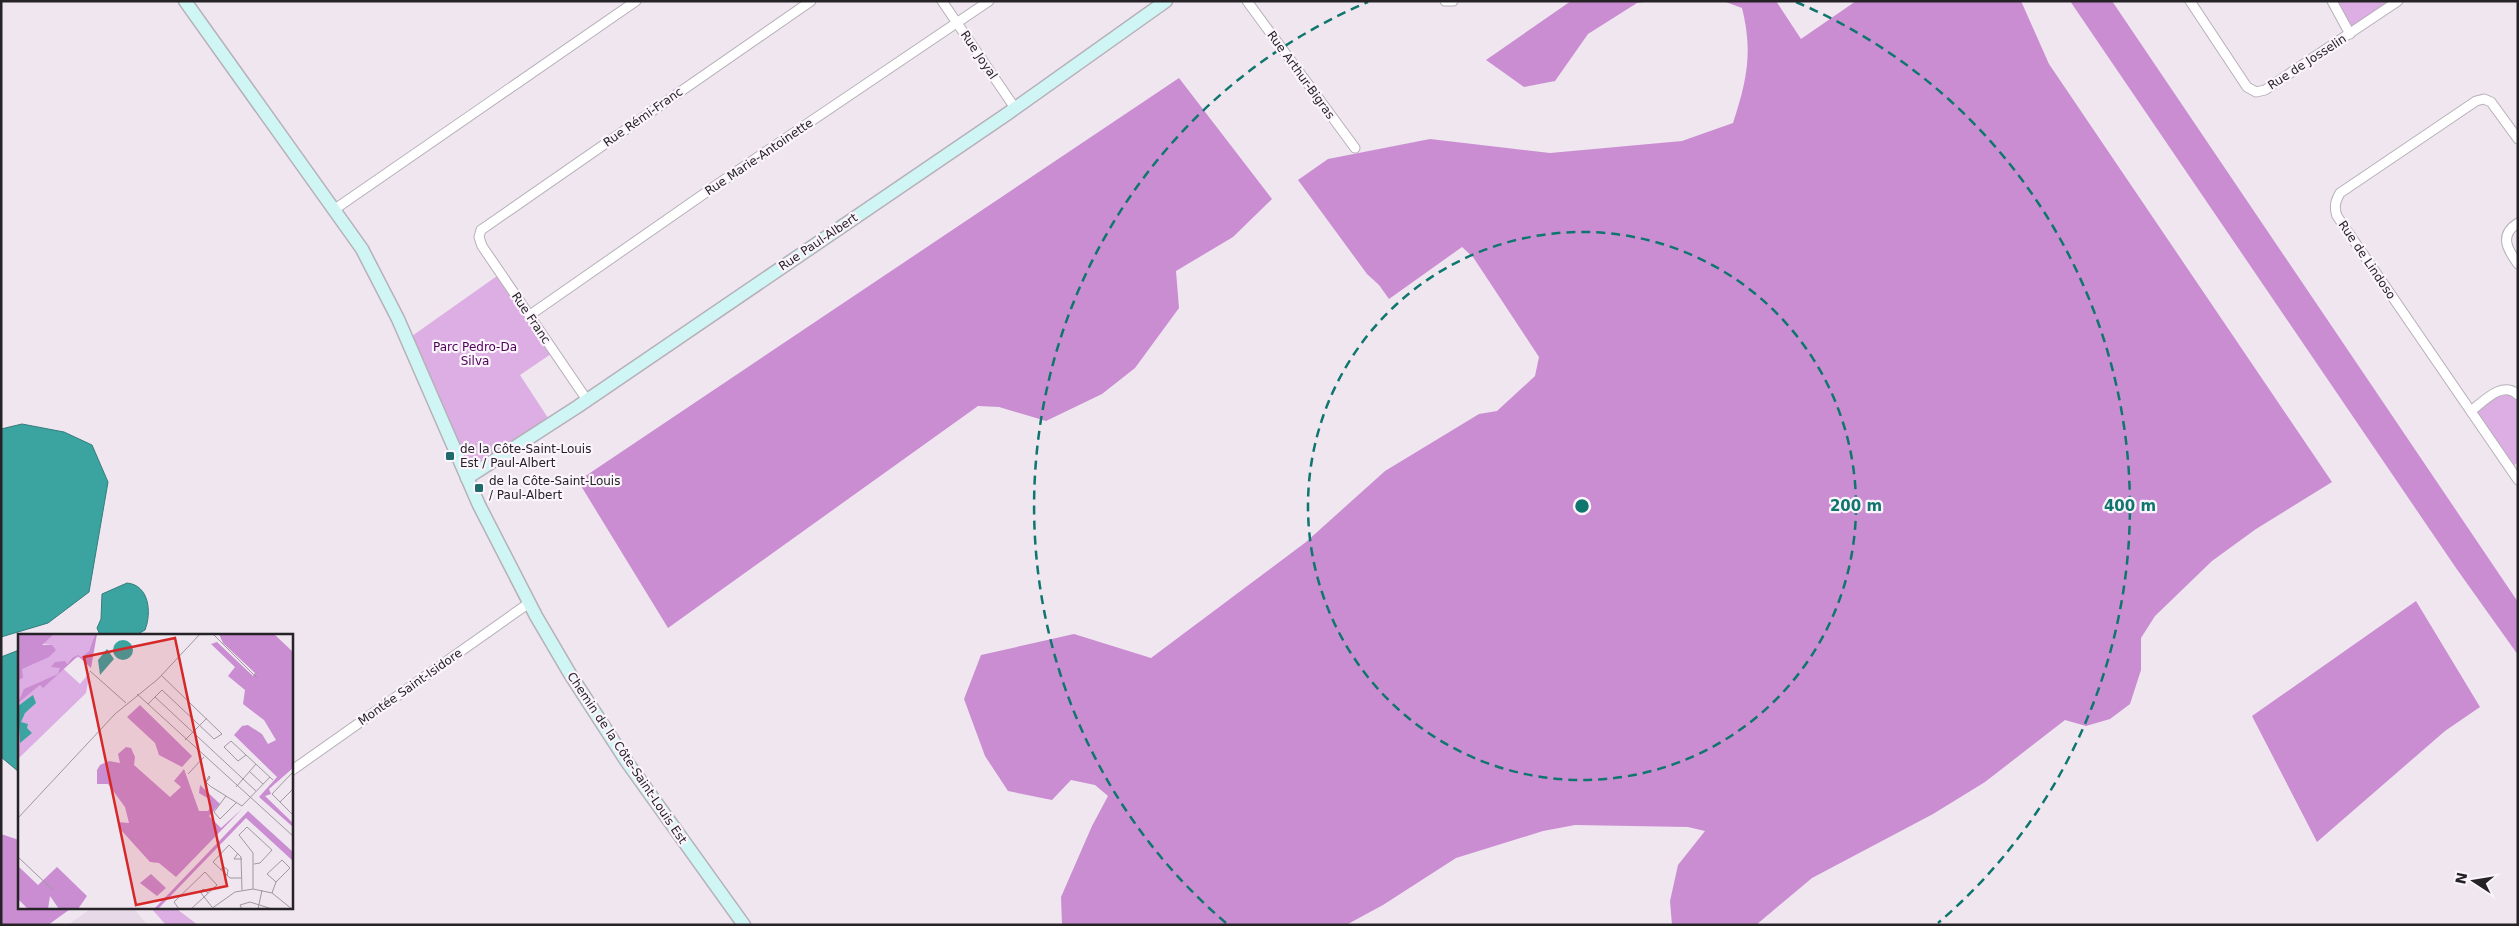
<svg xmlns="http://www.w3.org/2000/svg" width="2519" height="926" font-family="'DejaVu Sans',sans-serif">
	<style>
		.built { fill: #e7d9e8 }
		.green { fill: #dcaee3 }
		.forest { fill: #ca8dd2 }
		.water { fill: #3ba3a0; stroke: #357d7c }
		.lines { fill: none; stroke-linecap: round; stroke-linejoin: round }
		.street-casing { stroke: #b7b0b9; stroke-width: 11 }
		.secondary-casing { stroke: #b7b0b9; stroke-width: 15 }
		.street { stroke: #fff; stroke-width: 9 }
		.secondary { stroke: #cff6f4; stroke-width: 12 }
		.ring { fill: none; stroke: #0f766e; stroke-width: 2.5; stroke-dasharray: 9 6 }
		.poi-dot { fill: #1f6b69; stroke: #fcf4fd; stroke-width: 2 }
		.labels { text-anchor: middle; stroke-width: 4.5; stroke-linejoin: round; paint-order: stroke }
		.street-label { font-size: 12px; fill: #262327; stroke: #fcf4fd }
		.park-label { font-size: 12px; fill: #4e0058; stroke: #fcf4fd }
		.poi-label { font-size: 12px; fill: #262327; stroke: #fcf4fd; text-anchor: start }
		.inset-road { fill: none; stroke: #9f98a0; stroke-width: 1 }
		.view { fill: #d62828; fill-opacity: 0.15; stroke: #d62828; stroke-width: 2.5 }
		.inset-edge { fill: none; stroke: #262327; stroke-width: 2.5 }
		.centre { fill: #0f766e; stroke: #fcf4fd; stroke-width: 2.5 }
		.ring-label { font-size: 15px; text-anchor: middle; font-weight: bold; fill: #0f766e; stroke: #fcf4fd; stroke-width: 4.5; stroke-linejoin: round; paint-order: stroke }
	</style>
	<rect width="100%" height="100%" fill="#efe6f0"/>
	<!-- built -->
	<polygon class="built" points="93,907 133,907 147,925 68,925"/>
	<!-- green -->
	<g class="green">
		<polygon points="2332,1 2398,1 2350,34"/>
		<path d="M497 276 551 354 520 375 548 418 483 461C475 464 468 460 462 453L412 336Z"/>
		<polygon points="2498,391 2518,395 2518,462 2510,469 2471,411"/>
		<polygon points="150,907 174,907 198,925 166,925"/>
	</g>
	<!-- forest -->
	<g class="forest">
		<polygon points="1571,1 1652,1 1637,3 1588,34 1555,81 1524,87 1486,60"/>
		<path d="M1723 1H1776L1801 39 1856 1H2021L2049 64 2332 482 2256 529 2212 561 2155 616 2141 638V670L2130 704 2110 719 2086 726 2065 720 1985 782 1933 814 1812 878 1756 925H1672L1670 901 1678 865 1705 831 1688 827 1575 825 1543 831 1456 858 1383 905 1346 925H1062L1061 897 1092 826 1108 796 1095 785 1071 780 1052 800 1008 791 985 756 964 699 981 655 1074 634 1151 658 1306 542 1385 471 1479 414 1497 411 1535 376 1539 357 1473 257 1462 247 1389 299 1379 285 1367 274 1298 180 1328 159 1430 139 1550 153 1682 141 1733 123C1747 80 1753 52 1742 8Z"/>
		<polygon points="2070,1 2112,1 2518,602 2518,655 2456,568"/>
		<polygon points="1179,78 1272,199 1233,237 1176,271 1179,308 1135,368 1102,394 1046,421 999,407 978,406 668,628 578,481"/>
		<polygon points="2416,601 2480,707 2445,731 2317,842 2252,716"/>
		<polygon points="1,834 19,840 19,907 73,907 48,925 1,925"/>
	</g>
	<!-- water -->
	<g class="water">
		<polygon points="22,424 64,432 92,445 108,482 89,592 48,623 1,637 1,429"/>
		<path d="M127 583C149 585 152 612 145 630L136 635H100L97 628 101 619 102 594Z"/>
		<polygon points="19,650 19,772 1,757 1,657"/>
	</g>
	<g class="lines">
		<!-- street casing -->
		<g class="street-casing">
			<g id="street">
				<polyline points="942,1 1015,108"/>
				<polyline points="1247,1 1355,148"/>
				<polyline points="1445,1 1453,1"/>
				<polyline points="2190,1 2247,87 2256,92 2265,90 2398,1"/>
				<polyline points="2332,1 2350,34"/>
				<path d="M2518 139 2491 102 2484 99 2476 101 2340 193C2335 202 2334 207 2337 216L2518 480"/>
				<polyline points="335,209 636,1"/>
				<path d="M2518 223C2499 235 2507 249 2518 264"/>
				<polyline points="530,315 718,184 989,1"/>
				<polyline points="587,400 482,246 479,237 481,230 811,1"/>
				<path d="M2471 411C2484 401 2503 380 2518 395"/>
				<polyline points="291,771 529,603"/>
			</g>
		</g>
		<!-- secondary casing -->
		<g class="secondary-casing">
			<g id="secondary">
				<polyline points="185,1 362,249 398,319 479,505 536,616 570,674 627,762 744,925"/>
				<polyline points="467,478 577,407 1007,114 1166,1"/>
			</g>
		</g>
		<!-- street -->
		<use href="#street" class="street"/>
		<!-- secondary -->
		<use href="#secondary" class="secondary"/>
	</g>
	<!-- distance rings -->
	<g class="ring">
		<circle cx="1582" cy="506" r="274"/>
		<path d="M1226 923A548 548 0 0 1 1368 2M1796 2A548 548 0 0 1 1938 923"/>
	</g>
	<!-- markers -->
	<g class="poi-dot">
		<rect x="445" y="451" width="10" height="10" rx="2.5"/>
		<rect x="474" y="483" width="10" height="10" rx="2.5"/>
	</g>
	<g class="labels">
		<!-- street labels -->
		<g class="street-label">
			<text transform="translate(979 55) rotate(56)" y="4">Rue Joyal</text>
			<text transform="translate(2307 62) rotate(-33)" y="4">Rue de Josselin</text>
			<text transform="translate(1301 75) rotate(54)" y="4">Rue Arthur-Bigras</text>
			<text transform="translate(643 117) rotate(-35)" y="4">Rue Rémi-Franc</text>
			<text transform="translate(759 157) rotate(-34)" y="4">Rue Marie-Antoinette</text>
			<text transform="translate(818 242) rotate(-34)" y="4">Rue Paul-Albert</text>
			<text transform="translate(2367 260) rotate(56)" y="4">Rue de Lindoso</text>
			<text transform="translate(531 318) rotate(56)" y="4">Rue Franc</text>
			<text transform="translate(410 687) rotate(-35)" y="4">Montée Saint-Isidore</text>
			<text transform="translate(627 758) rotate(56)" y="4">Chemin de la Côte-Saint-Louis Est</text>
		</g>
		<!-- park labels -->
		<g class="park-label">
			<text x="475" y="351">Parc Pedro-Da<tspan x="475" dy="14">Silva</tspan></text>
		</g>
		<!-- poi labels -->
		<g class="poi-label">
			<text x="460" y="453">de la Côte-Saint-Louis<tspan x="460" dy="14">Est / Paul-Albert</tspan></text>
			<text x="489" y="485">de la Côte-Saint-Louis<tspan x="489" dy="14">/ Paul-Albert</tspan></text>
		</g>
	</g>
	<!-- overview -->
	<g transform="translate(18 634)">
		<rect width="275" height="275" fill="#efe6f0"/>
		<path d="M36 0H77L71 17 63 23 54 24 49 30 39 29 62 50 72 38 68 59 0 125V31L34 11 24 10Z" fill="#dcaee3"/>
		<path d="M0 0H36L24 11H34L38 16 31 23 4 35 5 44 0 46ZM77 0H79L73 34 60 22 25 54 22 51 0 69 6 55 40 40 42 34 33 33 37 28 47 27 49 30 54 24 60 21 63 23 71 17ZM201 0H256L275 18V134L251 155 253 160 247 162 275 189V193L241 163 259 143 216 101 224 92 230 91 244 100 250 110 258 106 246 86 225 70 227 56 210 42 217 33 193 10 199 8 235 42 237 39 205 9ZM122 71 174 122 164 133 141 121 137 109 109 83ZM108 113 113 114 117 123 116 131 152 163 163 153 156 147 166 135 181 177H190L193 172 191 165 181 159 182 151 202 170 191 182 203 194 224 175 158 243 141 229 132 228 103 196 100 188 111 189 107 173 90 150H79V136L82 131 91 127 102 129 100 120ZM230 177 275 218V227L228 184 140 275H136ZM0 232 20 251 39 233 69 262 60 275H41L32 262 30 275H10L0 265ZM133 240 148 254 139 262 122 249Z" fill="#ca8dd2"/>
		<path d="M95 16a10 10 0 1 1 20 0a10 10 0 1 1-20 0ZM89 15 96 25 82 41 80 26ZM15 61 18 69 7 79 3 88 10 90 9 94 14 99 2 109 0 72Z" fill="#3ba3a0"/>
		<path class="inset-road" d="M195 0 239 44 236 40M72 37 108 69M119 60 275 202M137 63 238 157M130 70 144 56 196 105 204 100 143 41M167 106 189 84M228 121 220 127 206 113 213 107 255 146M232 138 245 150M275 138 254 160 275 181M170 140 186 123M188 148 191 142 192 144 188 148 192 152 224 172 252 143M218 153 238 130M208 162 196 178 202 185 219 168M262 168 275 155M0 184 97 80 140 45 182 0M220 219 216 225H224M0 223 35 256M202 236 206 233 210 236 209 242M223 244H212L195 228 211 211 223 223 224 256M235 255V219L221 201 229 193 254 216 242 229 236 230M190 259 185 255 183 259 194 273M254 259 258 248 272 234 264 226 249 240 258 248M161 275 156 268 187 238 199 251 173 275M193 275 217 258 235 255 254 259 274 275M224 275 222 271 232 268 254 275M240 275 244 256"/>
		<path class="view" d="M157 4 209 252 118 271 66 23Z"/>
		<rect width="275" height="275" class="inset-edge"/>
	</g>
	<circle cx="1582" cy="506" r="8" class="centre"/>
	<g class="ring-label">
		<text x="1856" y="511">200 m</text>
		<text x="2130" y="511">400 m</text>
	</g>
	<!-- border -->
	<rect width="2519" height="926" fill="none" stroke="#262327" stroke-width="5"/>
	<!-- north arrow -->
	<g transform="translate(2474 881) rotate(282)" stroke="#fcf4fd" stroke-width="4" paint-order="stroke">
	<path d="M0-4L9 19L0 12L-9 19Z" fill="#262327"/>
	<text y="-8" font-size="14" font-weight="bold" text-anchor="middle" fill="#262327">N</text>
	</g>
</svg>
